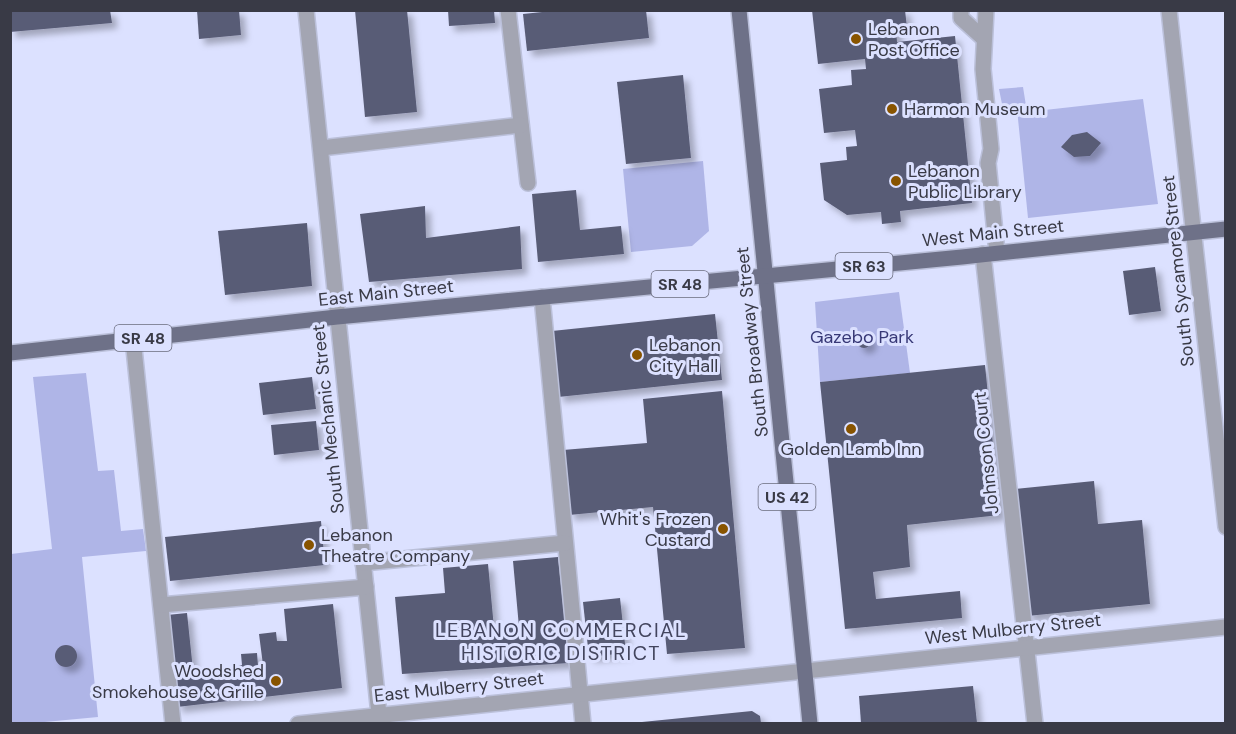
<svg xmlns="http://www.w3.org/2000/svg" width="1236" height="734" font-family="'DM Sans',sans-serif">
	<style>
		.park { fill: #afb5e7 }
		.building { fill: #595c76; filter: url(#shadow) }
		.lines { fill: none; stroke-linecap: round; stroke-linejoin: round }
		.minor-casing { stroke: #bbc0da; stroke-width: 18 }
		.major-casing { stroke: #bbc0da; stroke-width: 18 }
		.minor { stroke: #a3a5b2; stroke-width: 15 }
		.major { stroke: #6e7188; stroke-width: 15 }
		.poi-dot { fill: #885400; stroke: #dce1ff; stroke-width: 2 }
		.labels { text-anchor: middle; stroke-width: 6; stroke-linejoin: round; paint-order: stroke }
		.shield { fill: #dce1ff; stroke: #6a6c7e; stroke-width: 1.5 }
		.shield-label { font-size: 16px; font-weight: bold; fill: #393a46 }
		.poi-label { font-size: 18px; fill: #393a46; stroke: #dce1ff; text-anchor: start }
		.street-label { font-size: 18px; fill: #393a46; stroke: #dce1ff }
		.park-label { font-size: 18px; fill: #373876; stroke: #dce1ff }
		.neighbourhood-label { font-size: 20px; letter-spacing: 1.5px; fill: #43455e; stroke: #dce1ff }
	</style>
	<defs>
		<filter id="shadow"><feDropShadow dx="5.5" dy="5.5" stdDeviation="3" flood-color="#0004"/></filter>
	</defs>
	<rect width="100%" height="100%" fill="#dce1ff"/>
	<!-- park -->
	<g class="park">
		<polygon points="1023,87 1027,112 1143,99 1158,204 1028,218 1017,109 1002,104 999,89"/>
		<polygon points="703,161 709,231 692,246 631,252 623,169"/>
		<polygon points="899,292 910,373 820,382 815,302"/>
		<polygon points="86,373 98,471 114,470 121,531 143,529 146,551 82,557 98,717 34,723 11,723 11,554 52,549 33,377"/>
	</g>
	<!-- building -->
	<g class="building">
		<polygon points="10,10 110,10 112,23 10,32"/>
		<polygon points="197,10 239,10 241,35 199,39"/>
		<polygon points="355,10 407,10 417,112 365,117"/>
		<polygon points="448,10 494,10 495,23 449,26"/>
		<polygon points="561,10 646,10 649,38 527,51 523,14"/>
		<polygon points="812,10 905,10 907,28 896,29 897,42 955,36 972,203 900,211 901,222 882,224 881,212 847,215 824,200 820,163 847,160 846,147 857,146 855,130 824,133 819,89 852,85 851,70 866,69 865,59 818,64"/>
		<polygon points="683,75 691,158 626,164 617,82"/>
		<polygon points="1087,132 1101,143 1090,156 1074,157 1061,147 1072,135"/>
		<polygon points="576,190 580,230 621,226 624,254 538,262 532,194"/>
		<polygon points="425,206 426,238 520,226 522,269 369,282 360,214"/>
		<polygon points="307,223 312,286 225,295 218,231"/>
		<polygon points="1155,267 1161,311 1129,315 1123,271"/>
		<polygon points="715,314 722,380 558,397 552,331"/>
		<circle cx="864" cy="341" r="7"/>
		<polygon points="985,365 1000,515 907,525 910,567 873,572 876,599 960,591 962,618 845,629 820,382"/>
		<polygon points="312,377 316,409 263,415 259,383"/>
		<polygon points="722,391 745,648 667,654 653,507 569,515 563,450 647,443 643,399"/>
		<polygon points="316,421 319,450 274,455 271,425"/>
		<polygon points="1094,481 1098,524 1142,520 1150,604 1027,616 1015,489"/>
		<polygon points="321,521 325,565 170,581 165,537"/>
		<polygon points="558,557 569,663 402,674 395,597 445,593 443,568 488,564 494,628 519,627 513,561"/>
		<polygon points="620,598 626,653 589,657 583,602"/>
		<polygon points="333,604 342,688 177,707 167,615 187,613 193,670 242,665 241,654 257,653 258,666 263,665 259,634 276,632 277,641 287,641 284,609"/>
		<circle cx="66" cy="656" r="11"/>
		<polygon points="973,686 977,723 861,723 859,696"/>
		<polygon points="752,711 760,716 761,723 642,723 642,722"/>
	</g>
	<g class="lines">
		<!-- minor casing -->
		<g class="minor-casing">
			<g id="minor">
				<polyline points="306,10 380,724"/>
				<polyline points="508,10 528,183"/>
				<polyline points="961,10 961,18 983,38"/>
				<polyline points="986,10 983,69 991,149 988,163 997,253"/>
				<polyline points="1169,10 1226,527"/>
				<polyline points="321,148 521,125"/>
				<polyline points="983,254 1035,724"/>
				<polyline points="542,297 583,724"/>
				<polyline points="133,339 173,724"/>
				<polyline points="363,563 565,543"/>
				<polyline points="161,605 366,587"/>
				<polyline points="298,724 1226,627"/>
			</g>
		</g>
		<!-- major casing -->
		<g class="major-casing">
			<g id="major">
				<polyline points="739,10 810,724"/>
				<polyline points="10,353 337,317 962,257 1226,229"/>
			</g>
		</g>
		<!-- minor -->
		<use href="#minor" class="minor"/>
		<!-- major -->
		<use href="#major" class="major"/>
	</g>
	<!-- markers -->
	<g class="poi-dot">
		<circle cx="856" cy="39" r="6"/>
		<circle cx="892" cy="109" r="6"/>
		<circle cx="896" cy="181" r="6"/>
		<circle cx="637" cy="355" r="6"/>
		<circle cx="851" cy="429" r="6"/>
		<circle cx="723" cy="529" r="6"/>
		<circle cx="309" cy="545" r="6"/>
		<circle cx="276" cy="681" r="6"/>
	</g>
	<g class="labels">
		<!-- shield labels -->
		<g class="shield">
			<rect x="835.5" y="253" width="57" height="26" rx="4.5"/>
			<rect x="651.5" y="271" width="57" height="26" rx="4.5"/>
			<rect x="114.5" y="325" width="57" height="26" rx="4.5"/>
			<rect x="758.5" y="484" width="57" height="26" rx="4.5"/>
		</g>
		<g class="shield-label">
			<text x="864" y="272">SR 63</text>
			<text x="680" y="290">SR 48</text>
			<text x="143" y="344">SR 48</text>
			<text x="787" y="503">US 42</text>
		</g>
		<!-- poi labels -->
		<g class="poi-label">
			<text x="868" y="35">Lebanon<tspan x="868" dy="21">Post Office</tspan></text>
			<text x="904" y="115">Harmon Museum</text>
			<text x="908" y="177">Lebanon<tspan x="908" dy="21">Public Library</tspan></text>
			<text x="649" y="351">Lebanon<tspan x="649" dy="21">City Hall</tspan></text>
			<text x="851" y="455" text-anchor="middle">Golden Lamb Inn</text>
			<text x="711" y="525" text-anchor="end">Whit's Frozen<tspan x="711" dy="21">Custard</tspan></text>
			<text x="321" y="541">Lebanon<tspan x="321" dy="21">Theatre Company</tspan></text>
			<text x="264" y="677" text-anchor="end">Woodshed<tspan x="264" dy="21">Smokehouse &amp; Grille</tspan></text>
		</g>
		<!-- street labels -->
		<g class="street-label">
			<text transform="translate(993 233) rotate(-6)" y="6">West Main Street</text>
			<text transform="translate(1178 271) rotate(-96)" y="6">South Sycamore Street</text>
			<text transform="translate(386 293) rotate(-6)" y="6">East Main Street</text>
			<text transform="translate(752 342) rotate(-96)" y="6">South Broadway Street</text>
			<text transform="translate(328 419) rotate(-96)" y="6">South Mechanic Street</text>
			<text transform="translate(986 453) rotate(-96)" y="6">Johnson Court</text>
			<text transform="translate(1013 629) rotate(-6)" y="6">West Mulberry Street</text>
			<text transform="translate(459 687) rotate(-6)" y="6">East Mulberry Street</text>
		</g>
		<!-- park labels -->
		<g class="park-label">
			<text x="862" y="343">Gazebo Park</text>
		</g>
		<!-- neighbourhood labels -->
		<g class="neighbourhood-label">
			<text x="561" y="637">LEBANON COMMERCIAL<tspan x="561" dy="23">HISTORIC DISTRICT</tspan></text>
		</g>
	</g>
	<!-- border -->
	<rect width="1236" height="734" fill="none" stroke="#393a46" stroke-width="24"/>
</svg>
